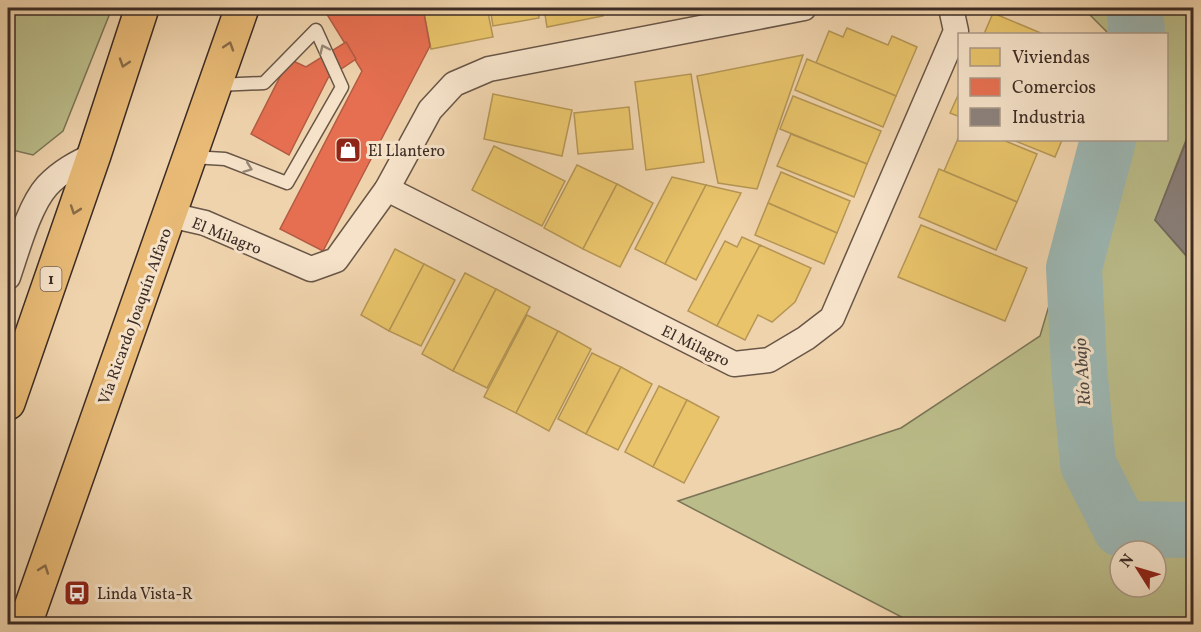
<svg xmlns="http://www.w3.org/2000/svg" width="1201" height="632" font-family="Vollkorn,serif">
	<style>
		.green { fill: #babc89; stroke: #7b7457; stroke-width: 1.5; fill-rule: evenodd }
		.homes { fill: #e9c46a; stroke: #b59655; stroke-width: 1.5 }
		.shops { fill: #e76f51; stroke: #b45b44; stroke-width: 1.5 }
		.industry { fill: #8a817c; stroke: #736862; stroke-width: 1.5 }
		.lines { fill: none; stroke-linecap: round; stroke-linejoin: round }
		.river { stroke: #9cb6b2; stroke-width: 56 }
		.lane-casing { stroke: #695647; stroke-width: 15 }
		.street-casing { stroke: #695647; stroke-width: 27 }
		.primary-casing { stroke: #3c2c25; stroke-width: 36 }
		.lane { stroke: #f5e2c9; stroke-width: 12 }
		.street { stroke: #f5e2c9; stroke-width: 24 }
		.primary { stroke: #e8ba76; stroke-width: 33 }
		.oneway { stroke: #896c49 }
		.oneway2 { stroke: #988777 }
		.labels { text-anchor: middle; stroke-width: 6; stroke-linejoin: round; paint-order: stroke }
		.shield { fill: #f5e2c9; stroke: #746356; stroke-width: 1.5 }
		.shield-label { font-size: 15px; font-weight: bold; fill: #3c2c25 }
		.poi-label { font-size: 16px; fill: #3c2c25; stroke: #f5e2c9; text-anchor: start }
		.street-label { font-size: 16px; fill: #3c2c25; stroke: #f5e2c9 }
		.water-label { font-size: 18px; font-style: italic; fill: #4f4841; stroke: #f5e2c9 }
	</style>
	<rect width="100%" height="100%" fill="#efd3ac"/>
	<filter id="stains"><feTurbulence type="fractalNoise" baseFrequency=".00333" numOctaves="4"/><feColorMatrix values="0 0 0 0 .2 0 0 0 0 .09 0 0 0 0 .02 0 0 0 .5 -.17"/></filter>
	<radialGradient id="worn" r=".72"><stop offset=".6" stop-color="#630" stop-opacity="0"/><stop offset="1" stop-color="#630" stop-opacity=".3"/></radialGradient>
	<!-- green -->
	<g class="green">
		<polygon points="8,8 112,8 63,131 33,155 8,149"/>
		<path d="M1083 8H1193V122L1155 220 1193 264V624H915L678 501 901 428 1040 336 1098 140H1166V34H1109ZM1120 551H1156V587H1120Z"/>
	</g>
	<!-- homes -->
	<g class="homes">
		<polygon points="423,8 487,8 493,37 431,49"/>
		<polygon points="490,8 538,8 539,18 493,26"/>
		<polygon points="544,8 601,8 603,16 547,27"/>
		<polygon points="993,13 1043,34 984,34"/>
		<polygon points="847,28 888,45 892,36 917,47 896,96 816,63 829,31 843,37"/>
		<polygon points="803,55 757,189 718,183 697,76"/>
		<polygon points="807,59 896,96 883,127 795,90"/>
		<polygon points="691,74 704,162 646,170 635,82"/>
		<polygon points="960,91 960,117 950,113"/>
		<polygon points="493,94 572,110 562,156 484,139"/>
		<polygon points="793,96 881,131 867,164 780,129"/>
		<polygon points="629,107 633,149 578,154 574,113"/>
		<polygon points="791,134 867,164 854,197 777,166"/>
		<polygon points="960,134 960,140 1003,140 1037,154 1017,202 944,171"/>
		<polygon points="1013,140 1062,140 1055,157"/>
		<polygon points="494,146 565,181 542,226 472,190"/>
		<polygon points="577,165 617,184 583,249 544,228"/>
		<polygon points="939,169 1017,202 996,250 919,217"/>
		<polygon points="781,172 850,201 837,233 768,203"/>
		<polygon points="672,177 706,185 665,264 635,249"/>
		<polygon points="617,184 653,203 620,267 583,249"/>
		<polygon points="706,185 741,193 696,280 665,264"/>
		<polygon points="768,203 837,233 824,264 755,235"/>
		<polygon points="921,225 1027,268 1005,321 898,277"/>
		<polygon points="742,237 760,245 717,326 688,311 725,241 737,247"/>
		<polygon points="760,245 811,268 795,302 772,322 758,315 745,340 717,326"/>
		<polygon points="395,249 424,264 389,331 361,315"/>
		<polygon points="424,264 455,280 421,346 389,331"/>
		<polygon points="465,273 496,289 453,371 422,354"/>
		<polygon points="496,289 530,307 487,388 453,371"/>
		<polygon points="527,315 558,331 516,413 484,397"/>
		<polygon points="558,331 591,349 549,431 516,413"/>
		<polygon points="592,353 621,367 586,434 558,419"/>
		<polygon points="621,367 652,384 618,450 586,434"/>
		<polygon points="659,386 687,400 653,467 625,452"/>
		<polygon points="687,400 719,417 684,483 653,467"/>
	</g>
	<!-- shops -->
	<g class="shops">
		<polygon points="323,8 423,8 430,46 323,251 280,229 362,71"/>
		<polygon points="346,42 356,59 328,78 289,155 251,134 289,59 306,67"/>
	</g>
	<!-- industry -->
	<polygon class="industry" points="1194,122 1194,264 1155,220"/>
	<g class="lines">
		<!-- river -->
		<g class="river">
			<polyline points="1134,8 1137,29 1135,34"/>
			<polyline points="1108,140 1074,268 1079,367 1088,464 1121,529 1194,530"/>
		</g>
		<!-- lane casing -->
		<g class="lane-casing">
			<polyline id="lane" points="192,157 225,159 287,183 342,87 316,30 264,83 217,85"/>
		</g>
		<!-- street casing -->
		<g class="street-casing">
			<g id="street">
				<polyline points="387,189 734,364 769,360 806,338 832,318 956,31 951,8"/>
				<polyline points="170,215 205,223 311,269 336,260 387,189 430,110 454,84 489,69 804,8"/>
				<path d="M8 277C17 251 29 206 47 186 61 171 77 163 94 155"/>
			</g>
		</g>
		<!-- primary casing -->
		<g class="primary-casing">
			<g id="primary">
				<polyline points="8,403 94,155 142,8"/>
				<polyline points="25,624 242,8"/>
			</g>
		</g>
		<!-- lane -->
		<use href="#lane" class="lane"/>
		<!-- street -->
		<use href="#street" class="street"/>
		<!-- primary -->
		<use href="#primary" class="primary"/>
	</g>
	<!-- one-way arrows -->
	<defs><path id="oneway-chevron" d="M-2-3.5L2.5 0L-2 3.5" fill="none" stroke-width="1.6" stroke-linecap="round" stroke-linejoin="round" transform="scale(1.5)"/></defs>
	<g class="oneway">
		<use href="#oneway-chevron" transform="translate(229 46) rotate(-72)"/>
		<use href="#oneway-chevron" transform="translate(124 63) rotate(108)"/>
		<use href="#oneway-chevron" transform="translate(75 210) rotate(109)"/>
		<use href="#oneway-chevron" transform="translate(44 569) rotate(-70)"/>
	</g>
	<g class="oneway2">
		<use href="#oneway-chevron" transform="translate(324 49) rotate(-115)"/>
		<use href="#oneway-chevron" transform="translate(248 168) rotate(21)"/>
	</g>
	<!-- icons -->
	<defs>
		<g id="shop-square" transform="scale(1.35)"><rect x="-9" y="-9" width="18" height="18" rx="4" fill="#8f2418" stroke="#f5e2c9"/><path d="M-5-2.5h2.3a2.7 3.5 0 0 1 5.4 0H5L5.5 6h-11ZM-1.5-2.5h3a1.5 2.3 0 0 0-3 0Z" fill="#fff"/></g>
		<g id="bus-square" transform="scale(1.35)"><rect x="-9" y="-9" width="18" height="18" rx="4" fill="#8f2418" stroke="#f5e2c9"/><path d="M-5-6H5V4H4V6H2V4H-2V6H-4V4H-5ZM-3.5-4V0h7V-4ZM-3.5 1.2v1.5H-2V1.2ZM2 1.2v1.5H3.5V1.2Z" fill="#fff"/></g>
	</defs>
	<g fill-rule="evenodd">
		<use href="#shop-square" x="348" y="150"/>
		<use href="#bus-square" x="77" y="593"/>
	</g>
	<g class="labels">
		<!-- shield labels -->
		<rect class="shield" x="40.5" y="267" width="21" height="24" rx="4.5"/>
		<g class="shield-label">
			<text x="51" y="284">1</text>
		</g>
		<!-- poi labels -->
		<g class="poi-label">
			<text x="368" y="156">El Llantero</text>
			<text x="97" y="599">Linda Vista-R</text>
		</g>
		<!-- street labels -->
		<g class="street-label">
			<text transform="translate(227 235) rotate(22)" y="6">El Milagro</text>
			<text transform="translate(134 316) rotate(-70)" y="6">Vía Ricardo Joaquín Alfaro</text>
			<text transform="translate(696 345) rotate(26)" y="6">El Milagro</text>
		</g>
		<!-- water labels -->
		<g class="water-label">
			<text transform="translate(1082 372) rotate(-94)" y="6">Río Abajo</text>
		</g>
	</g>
	<!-- margin -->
	<rect width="1201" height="632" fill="none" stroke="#efd3ac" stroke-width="30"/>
	<rect x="9" y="9" width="1183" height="614" fill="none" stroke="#3c2c25" stroke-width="3"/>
	<rect x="15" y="15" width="1171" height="602" fill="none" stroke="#3c2c25" stroke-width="1.5"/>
	<!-- legend -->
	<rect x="958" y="33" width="210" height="108" fill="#f5e2c9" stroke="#ab9987" stroke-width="1.5"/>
	<rect x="970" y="48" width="30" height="18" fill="#e9c46a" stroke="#ab9987" stroke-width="1.5"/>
	<text x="1012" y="63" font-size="18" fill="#3c2c25">Viviendas</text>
	<rect x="970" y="78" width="30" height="18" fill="#e76f51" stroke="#ab9987" stroke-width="1.5"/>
	<text x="1012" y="93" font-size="18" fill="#3c2c25">Comercios</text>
	<rect x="970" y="108" width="30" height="18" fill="#8a817c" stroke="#ab9987" stroke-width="1.5"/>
	<text x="1012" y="123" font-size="18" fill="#3c2c25">Industria</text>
	<!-- north arrow -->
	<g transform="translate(1138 569) rotate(307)"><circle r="28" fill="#f5e2c9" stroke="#ab9987" stroke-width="1.5"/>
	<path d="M0-4.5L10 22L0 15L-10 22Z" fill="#8f2418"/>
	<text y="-9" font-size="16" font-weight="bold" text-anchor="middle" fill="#3c2c25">N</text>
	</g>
	<rect width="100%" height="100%" filter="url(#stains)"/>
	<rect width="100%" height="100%" fill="url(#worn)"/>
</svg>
